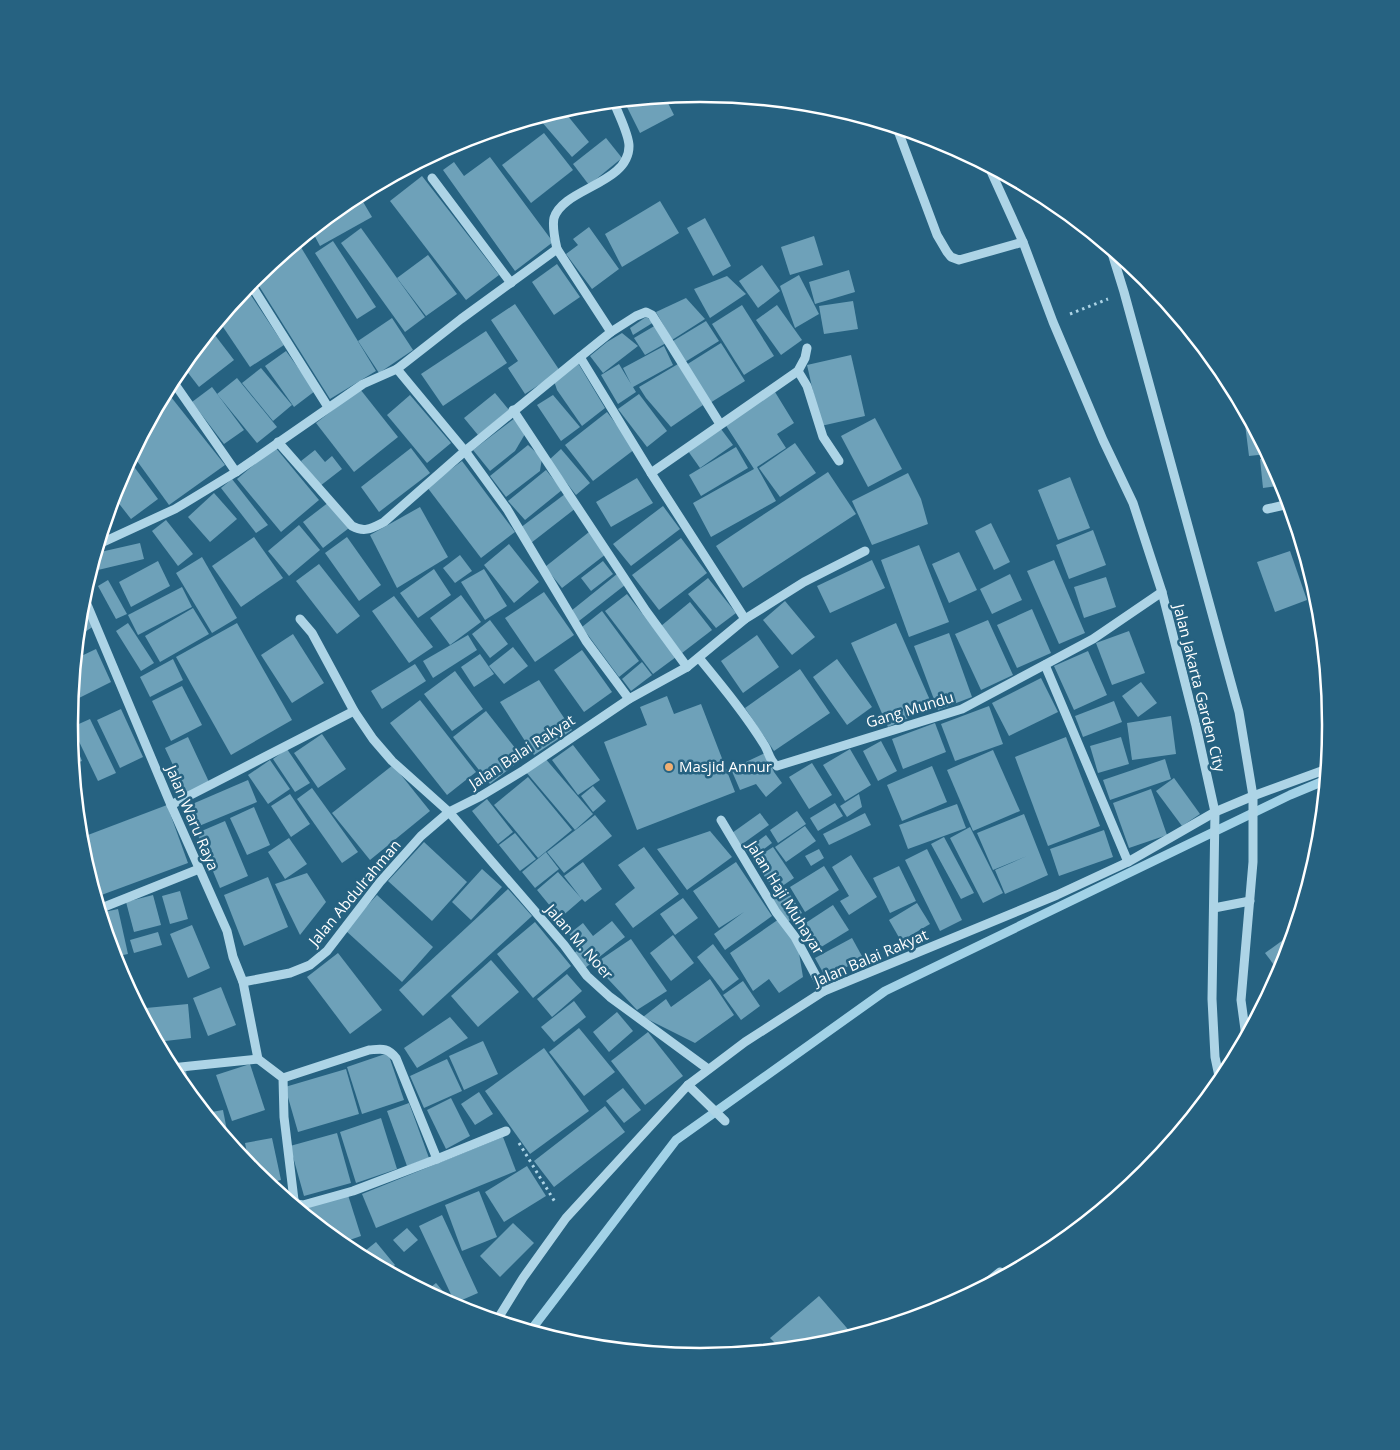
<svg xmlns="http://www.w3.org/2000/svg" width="1400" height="1450" font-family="'Open Sans',sans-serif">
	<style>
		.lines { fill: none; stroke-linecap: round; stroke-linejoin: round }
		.stream { stroke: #a2d2e7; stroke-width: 9 }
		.building { fill: #6ea1b9 }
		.path { stroke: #add4e6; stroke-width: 3; stroke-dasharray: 2.5 4; stroke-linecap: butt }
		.minor { stroke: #add4e6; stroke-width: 9 }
		.poi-dot { fill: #f0af72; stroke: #266281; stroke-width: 2 }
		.labels { text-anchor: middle; stroke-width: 5; stroke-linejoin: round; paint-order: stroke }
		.street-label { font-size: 15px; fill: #fff; stroke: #266281 }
		.poi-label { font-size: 15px; fill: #fff; stroke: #266281; text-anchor: start }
		.rim { fill: none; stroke: #fff; stroke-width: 2.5 }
	</style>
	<rect width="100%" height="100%" fill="#266281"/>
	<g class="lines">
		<!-- stream -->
		<polyline class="stream" points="531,1330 676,1140 885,991 1290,795 1326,780"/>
	</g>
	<!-- building -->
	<g class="building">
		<polygon points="665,97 674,115 640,133 624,101"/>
		<polygon points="563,110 589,142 572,157 541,121 550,114"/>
		<polygon points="544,133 573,170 531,203 502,165"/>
		<polygon points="606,138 622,158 589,185 573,164"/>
		<polygon points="490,157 553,242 515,271 443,170 454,162 464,176"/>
		<polygon points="422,176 499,275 466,300 390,201"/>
		<polygon points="359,195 372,217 320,246 312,231 350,200"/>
		<polygon points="660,201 679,233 622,267 605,234"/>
		<polygon points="705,218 731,266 713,276 687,228"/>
		<polygon points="589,227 619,269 592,289 566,254 578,245 573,239"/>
		<polygon points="361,228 425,317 405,332 341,243"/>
		<polygon points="814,236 823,265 790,275 781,247"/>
		<polygon points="333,241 376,307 357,319 315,253"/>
		<polygon points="299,244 376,371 330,399 254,278"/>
		<polygon points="428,255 457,294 426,316 397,278"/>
		<polygon points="557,264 580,297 554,315 532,282"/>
		<polygon points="762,265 780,291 758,308 739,281"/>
		<polygon points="849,270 855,292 815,304 809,282"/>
		<polygon points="799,275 819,314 795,328 780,286"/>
		<polygon points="727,276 746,294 710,318 694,289"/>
		<polygon points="246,288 284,345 250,367 219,321"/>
		<polygon points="686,298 705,319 672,340 656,312"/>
		<polygon points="853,301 858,329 824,334 819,306"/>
		<polygon points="515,304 560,371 525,394 508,368 518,361 491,320"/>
		<polygon points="742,305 774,356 744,375 712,324"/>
		<polygon points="777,305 802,340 781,355 756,320"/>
		<polygon points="646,317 654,322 633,335 630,328"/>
		<polygon points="392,318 413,350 379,373 358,341"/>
		<polygon points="706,321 719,341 685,362 673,341"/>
		<polygon points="656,325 666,343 645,355 634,338"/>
		<polygon points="211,330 234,360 199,387 182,365"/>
		<polygon points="486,331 507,363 443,406 421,374"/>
		<polygon points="622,333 638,346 603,373 590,356 607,342"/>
		<polygon points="721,343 745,381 710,403 686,365"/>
		<polygon points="664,346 673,365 633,387 636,392 618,404 601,375 619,364 631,384 623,368"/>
		<polygon points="286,351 315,391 294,407 265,366"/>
		<polygon points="851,355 865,416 821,426 807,365"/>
		<polygon points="578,363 605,408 582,426 557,390 554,381"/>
		<polygon points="678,364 703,405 671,427 646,398 639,387"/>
		<polygon points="261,368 292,405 273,421 242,383"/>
		<polygon points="237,378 277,427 257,443 217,394"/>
		<polygon points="212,387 244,430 224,444 192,402"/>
		<polygon points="360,389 398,437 354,472 316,423"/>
		<polygon points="775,392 794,423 777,434 786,448 757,467 776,501 711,537 693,503 754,469 725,424"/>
		<polygon points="495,393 509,410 478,435 464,418"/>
		<polygon points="639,394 667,431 647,447 618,409"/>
		<polygon points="410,395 451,443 427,463 387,415"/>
		<polygon points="553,395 580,427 561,441 537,405"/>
		<polygon points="171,397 225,465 169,505 132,454 157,408"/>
		<polygon points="1243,408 1258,437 1267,454 1249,456"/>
		<polygon points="607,412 635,449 593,481 565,445"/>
		<polygon points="515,418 525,434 515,451 490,471 473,450"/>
		<polygon points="875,418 902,469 868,487 841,436"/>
		<polygon points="721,429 733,445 700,468 688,451"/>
		<polygon points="795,443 816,473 780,497 759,468"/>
		<polygon points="528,445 542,458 540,471 506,497 490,476"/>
		<polygon points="275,447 319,500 281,532 237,479"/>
		<polygon points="736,447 748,468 701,496 689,475"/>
		<polygon points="411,448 430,473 379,512 361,487"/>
		<polygon points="561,449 590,483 576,495 549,460"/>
		<polygon points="315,450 325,462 332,456 342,469 320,486 301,461"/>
		<polygon points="1270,458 1284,485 1263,488 1260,459"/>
		<polygon points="129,460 158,499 131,519 113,496 117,483"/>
		<polygon points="462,461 515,532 481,558 427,487"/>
		<polygon points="546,470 562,490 525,520 508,501"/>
		<polygon points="828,472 856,514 743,588 716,546"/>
		<polygon points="908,473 921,499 928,524 872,545 852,501"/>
		<polygon points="1070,477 1090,528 1058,540 1038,490"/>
		<polygon points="637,478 653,503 611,527 596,502"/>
		<polygon points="232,479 268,525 256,533 221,488"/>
		<polygon points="214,493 237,519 210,542 188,517"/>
		<polygon points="565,494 576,508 531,543 520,528"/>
		<polygon points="329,502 349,528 323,548 303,522"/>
		<polygon points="663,506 680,529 631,566 613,544"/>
		<polygon points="420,507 448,557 397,588 370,535"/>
		<polygon points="166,520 193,554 178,566 152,531"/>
		<polygon points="991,523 1010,562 994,570 975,531"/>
		<polygon points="299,525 320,550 289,576 268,551"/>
		<polygon points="1093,530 1106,565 1069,579 1056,545"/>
		<polygon points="589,532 606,554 562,588 545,567"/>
		<polygon points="254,537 283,578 241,607 212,566"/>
		<polygon points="347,537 381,585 359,601 325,553"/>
		<polygon points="681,538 707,573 659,610 632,575"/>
		<polygon points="140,543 144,559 98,570 96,553"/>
		<polygon points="509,544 539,582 514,603 484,565"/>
		<polygon points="919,545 949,622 909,637 881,560"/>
		<polygon points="1290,551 1307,600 1275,612 1257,562"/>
		<polygon points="959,552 977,590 949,603 932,564"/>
		<polygon points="460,555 472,571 455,583 443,568"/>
		<polygon points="202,557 237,618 212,633 176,573"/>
		<polygon points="872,560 885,588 830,613 817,586"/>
		<polygon points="1054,560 1085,633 1059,644 1027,571"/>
		<polygon points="158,561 170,586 131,607 119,582"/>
		<polygon points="603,561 613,574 591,591 581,578"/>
		<polygon points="319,564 360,616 337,634 296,581"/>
		<polygon points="434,569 451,595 418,618 400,593"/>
		<polygon points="484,569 507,606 485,620 461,582"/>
		<polygon points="617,574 625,585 579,621 571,611"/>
		<polygon points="1010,574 1022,600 992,614 980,589"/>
		<polygon points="1106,577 1116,607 1084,618 1074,587"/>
		<polygon points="708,578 736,613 716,628 688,594"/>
		<polygon points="108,580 127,614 116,619 98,586"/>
		<polygon points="182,587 192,607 138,635 128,615"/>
		<polygon points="544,592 574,635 535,662 505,618"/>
		<polygon points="627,594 676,657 653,674 605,611"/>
		<polygon points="461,595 481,622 450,645 430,618"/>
		<polygon points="394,596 433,647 409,663 372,611"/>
		<polygon points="785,601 815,637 792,655 763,620"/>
		<polygon points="690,602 712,630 682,653 661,626"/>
		<polygon points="80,606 94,626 77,637"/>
		<polygon points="193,608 209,634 160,662 145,636"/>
		<polygon points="1032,609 1051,653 1017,668 997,625"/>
		<polygon points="602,611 639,661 619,677 582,627"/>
		<polygon points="490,620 508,644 490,658 472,634"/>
		<polygon points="988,620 1013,675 981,690 955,634"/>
		<polygon points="128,623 154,663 141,671 116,631"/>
		<polygon points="237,623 292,720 231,755 176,657"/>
		<polygon points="896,623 933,707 888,727 851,643"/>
		<polygon points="1129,631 1145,673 1112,685 1096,643"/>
		<polygon points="949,633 972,697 938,710 914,646"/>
		<polygon points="293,634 324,683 292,703 261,655"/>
		<polygon points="468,635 477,650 433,678 423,661"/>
		<polygon points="757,635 779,667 743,693 721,661"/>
		<polygon points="513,647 528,666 504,684 489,666"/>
		<polygon points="96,649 111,682 71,702 75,659"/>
		<polygon points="582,650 612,692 584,712 554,670"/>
		<polygon points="1088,651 1107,695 1074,710 1054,666"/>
		<polygon points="480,654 494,674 474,687 461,667"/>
		<polygon points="173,659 183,680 150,697 140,677"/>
		<polygon points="837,659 872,707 847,725 813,677"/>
		<polygon points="642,662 652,675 631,691 622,679"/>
		<polygon points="415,664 426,681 382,709 371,691"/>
		<polygon points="800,669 830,713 774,751 745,708"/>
		<polygon points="455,671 483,709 452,731 424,694"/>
		<polygon points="1041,678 1058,712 1009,736 992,703"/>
		<polygon points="539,680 572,730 534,755 500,702"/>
		<polygon points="1141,682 1157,703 1138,717 1122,696"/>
		<polygon points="182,686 202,725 171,741 152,701"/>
		<polygon points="667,696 674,714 701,704 735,792 637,830 604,742 647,725 640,707"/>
		<polygon points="420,700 476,772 447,795 390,723"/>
		<polygon points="1114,701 1122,722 1083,737 1075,716"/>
		<polygon points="989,706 1003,744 955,761 941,724"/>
		<polygon points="121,709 143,757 120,768 97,720"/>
		<polygon points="486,711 523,758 490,784 453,737"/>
		<polygon points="1171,716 1176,754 1132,760 1127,723"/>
		<polygon points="90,719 116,773 98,781 72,727"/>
		<polygon points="935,723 946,752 903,769 892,739"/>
		<polygon points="69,730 82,761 73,764"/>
		<polygon points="322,734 346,769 318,788 294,753"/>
		<polygon points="188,737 209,782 186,793 165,748"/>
		<polygon points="1066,737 1100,826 1048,846 1015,757"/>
		<polygon points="1121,737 1129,764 1098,773 1090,746"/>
		<polygon points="881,741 897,771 878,781 863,751"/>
		<polygon points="573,745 600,780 578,795 552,760"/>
		<polygon points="287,749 310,783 295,792 273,759"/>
		<polygon points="850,749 871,785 845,801 823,765"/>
		<polygon points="993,750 1020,811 973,831 947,770"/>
		<polygon points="765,753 774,772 782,783 766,797 756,784 740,790 731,769"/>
		<polygon points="544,757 593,814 575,830 526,772"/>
		<polygon points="1165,759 1171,779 1110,800 1103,780"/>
		<polygon points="270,760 290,789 268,804 248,775"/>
		<polygon points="812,763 832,795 809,809 789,777"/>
		<polygon points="393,765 430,811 370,860 332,813"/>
		<polygon points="932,766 947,802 902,821 887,785"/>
		<polygon points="528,777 572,830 538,858 494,805"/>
		<polygon points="1174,778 1200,814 1182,826 1156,791"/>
		<polygon points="248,780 257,802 199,826 190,805"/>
		<polygon points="593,786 606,801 593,812 581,796"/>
		<polygon points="312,788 358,852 342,863 297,799"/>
		<polygon points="1151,789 1167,835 1129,848 1113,803"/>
		<polygon points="290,794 310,824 291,837 271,806"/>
		<polygon points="859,794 862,807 847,817 840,806"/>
		<polygon points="487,799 513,832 498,844 472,811"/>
		<polygon points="835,803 843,816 818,831 810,818"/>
		<polygon points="957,804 966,828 908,849 899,825"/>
		<polygon points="167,805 188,863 96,897 81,848 80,838"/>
		<polygon points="254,807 270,845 247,855 230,818"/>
		<polygon points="797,811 806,824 778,843 770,830"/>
		<polygon points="760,813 769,825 741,845 732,833"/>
		<polygon points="865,813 871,825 829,845 823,834"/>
		<polygon points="1024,814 1048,875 1005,894 995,870 1027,856 993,870 977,833"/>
		<polygon points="595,815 612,836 564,873 547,852"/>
		<polygon points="225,821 248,876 220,888 197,833"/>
		<polygon points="805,826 816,841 786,862 775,847"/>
		<polygon points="970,827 1003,893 983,903 950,838"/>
		<polygon points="1104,830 1113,857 1059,876 1050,849"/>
		<polygon points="710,831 732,857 687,890 657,849"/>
		<polygon points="515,833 536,859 520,871 499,845"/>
		<polygon points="766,835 772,843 752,858 746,850"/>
		<polygon points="944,837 974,893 961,899 931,844"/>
		<polygon points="289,838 307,864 285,879 268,852"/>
		<polygon points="424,842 467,882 432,921 388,881"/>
		<polygon points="644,847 679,894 633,928 615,904 635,888 618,865"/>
		<polygon points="773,847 794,878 775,891 753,860"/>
		<polygon points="819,849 824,858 811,866 805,856"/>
		<polygon points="927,849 962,920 940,931 905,860"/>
		<polygon points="546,852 559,869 535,888 522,872"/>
		<polygon points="851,855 877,897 849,915 840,901 849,896 832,867"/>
		<polygon points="583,862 602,889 585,902 582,899 560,918 537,890 558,872 581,898 564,876"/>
		<polygon points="736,862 772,916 725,950 714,934 744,912 719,928 693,891"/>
		<polygon points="824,866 839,890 805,912 790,887"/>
		<polygon points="899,866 916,901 890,913 873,878"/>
		<polygon points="482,869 502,887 471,920 452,902"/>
		<polygon points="307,873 326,902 300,935 275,884"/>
		<polygon points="268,877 288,927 244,946 224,895"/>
		<polygon points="785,887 802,913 787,922 770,897"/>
		<polygon points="508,889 532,916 423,1016 399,990"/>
		<polygon points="180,891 188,919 170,924 162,896"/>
		<polygon points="153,895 161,925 134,932 126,902"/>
		<polygon points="377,895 433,947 402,982 345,930"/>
		<polygon points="683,898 698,918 675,935 660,914"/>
		<polygon points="917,903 930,924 901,941 889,920"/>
		<polygon points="833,905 849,930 813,952 798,928"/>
		<polygon points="118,909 128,954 114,957 100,913"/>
		<polygon points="779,919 798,947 803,977 779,993 769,979 753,991 730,953"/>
		<polygon points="612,921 625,937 585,968 574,953 580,949 569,934 583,923 593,936"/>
		<polygon points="535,922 571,966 533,998 497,954"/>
		<polygon points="192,925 210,968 188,978 170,934"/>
		<polygon points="158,932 162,945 134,953 130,940"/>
		<polygon points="1294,932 1283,967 1280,973 1265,953"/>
		<polygon points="673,935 694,963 671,981 650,953"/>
		<polygon points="852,938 863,958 826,978 815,958"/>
		<polygon points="631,939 667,991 637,1010 594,964"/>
		<polygon points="713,944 739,979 723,991 697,957"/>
		<polygon points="338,953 382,1010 350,1034 307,977"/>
		<polygon points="491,960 519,992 478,1027 451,996"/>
		<polygon points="567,974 582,991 552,1017 537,999"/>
		<polygon points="710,979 734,1015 695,1043 643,1017 666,999 671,1007"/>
		<polygon points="743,981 760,1006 741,1020 723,995"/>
		<polygon points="221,987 236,1025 208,1036 193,998"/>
		<polygon points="574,1001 586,1017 554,1042 541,1027"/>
		<polygon points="188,1004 191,1038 157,1042 148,1024 146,1008"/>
		<polygon points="617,1012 633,1031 609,1052 593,1032"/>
		<polygon points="450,1017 468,1038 417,1068 404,1048"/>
		<polygon points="579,1028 615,1072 584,1096 549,1052"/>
		<polygon points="648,1032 683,1076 645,1105 611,1061"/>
		<polygon points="483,1041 498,1074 464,1090 449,1056"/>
		<polygon points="544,1048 589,1111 530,1154 485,1091"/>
		<polygon points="388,1053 404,1100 362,1114 347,1067"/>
		<polygon points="447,1059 462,1091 424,1108 410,1076"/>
		<polygon points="250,1064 265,1110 232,1121 216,1075"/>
		<polygon points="186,1069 188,1092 173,1071"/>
		<polygon points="346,1069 359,1114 298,1132 285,1087"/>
		<polygon points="623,1088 641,1110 624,1123 606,1101"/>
		<polygon points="479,1092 493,1114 475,1125 461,1104"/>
		<polygon points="451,1098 470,1136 446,1149 427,1110"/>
		<polygon points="409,1103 429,1158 407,1166 387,1111"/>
		<polygon points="605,1106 625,1132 554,1187 534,1161"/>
		<polygon points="223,1110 229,1141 206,1113"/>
		<polygon points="381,1118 397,1169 356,1183 340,1132"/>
		<polygon points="337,1133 351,1183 304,1196 290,1146"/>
		<polygon points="503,1137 516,1171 376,1228 362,1194"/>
		<polygon points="272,1138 281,1180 268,1183 250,1167 245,1143"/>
		<polygon points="527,1166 546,1196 504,1222 485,1192"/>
		<polygon points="479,1191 497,1237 462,1251 445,1205"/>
		<polygon points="348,1195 361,1236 341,1243 301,1210"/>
		<polygon points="442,1215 478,1293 455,1303 419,1226"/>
		<polygon points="1085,1220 1086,1221 1050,1250 1024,1264"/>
		<polygon points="513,1223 534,1243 500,1277 480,1256"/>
		<polygon points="407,1228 418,1240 404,1252 393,1240"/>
		<polygon points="376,1242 395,1265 388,1271 360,1255"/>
		<polygon points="436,1283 456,1307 455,1307 426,1291"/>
		<polygon points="819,1296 853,1335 823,1344 780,1348 770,1338"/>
	</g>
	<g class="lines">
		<!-- path -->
		<g class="path">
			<polyline points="1070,314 1108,299"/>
			<polyline points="519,1143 555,1202"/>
		</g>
		<!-- minor -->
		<g class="minor">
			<polyline points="897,128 937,235 947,252 951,257 959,260 1023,242"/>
			<polyline points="989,167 1023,242 1053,322 1103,440 1133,503 1162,592 1196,726 1215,812 1212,999 1215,1057 1220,1081"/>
			<polyline points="432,178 511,283"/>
			<polyline points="557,249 611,332"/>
			<polyline points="1111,250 1124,292 1239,712 1253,796 1253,862 1241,1000 1246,1037"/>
			<polyline points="250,283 328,407"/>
			<polyline points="580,357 651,473 745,619"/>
			<polyline points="397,369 465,451 507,509 586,641 629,699"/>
			<polyline points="798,371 807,386 823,437 839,461"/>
			<polyline points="172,380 236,472"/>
			<polyline points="513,410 646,611 687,667"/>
			<path d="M278 442 352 526C365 533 372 528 384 522L465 451 580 357 611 332 636 316 646 312 652 315 720 424"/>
			<polyline points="651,473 798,371 805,358 807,348"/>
			<polyline points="1267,509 1289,504"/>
			<path d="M99 544 175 509 236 472 363 384 397 369 461 319 557 249C555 240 552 227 554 218 563 188 629 184 629 146 629 134 618 114 614 102"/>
			<polyline points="83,595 171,805 227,931 233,957 243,982 258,1059"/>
			<polyline points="300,619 312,633 354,711 373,739 392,761 449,812 564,945 587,976 610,997 708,1069"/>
			<path d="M699 658C722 686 746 715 765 746 769 753 770 762 777 766L962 709 1093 639 1162 592"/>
			<polyline points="1045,665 1128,862"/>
			<polyline points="171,805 354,711"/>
			<polyline points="721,820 776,912 795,937 824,991"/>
			<polyline points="1214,908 1250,901"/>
			<polyline points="99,909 199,869"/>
			<polyline points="243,982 290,973 310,965 327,951 380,882 421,836 449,812 481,796 524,770 629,699 687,667 745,619 804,582 865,551"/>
			<polyline points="258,1059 283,1078 284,1117 294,1200 297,1204 303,1205 353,1191 437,1159"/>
			<polyline points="171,1068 258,1059"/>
			<path d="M283 1078 369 1050C382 1049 387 1047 396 1058L437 1159 506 1131"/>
			<polyline points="688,1085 725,1121"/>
			<polyline points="980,1288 1000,1272"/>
			<polyline points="497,1320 523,1278 566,1218 688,1085 745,1042 824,991 1057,895 1128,862 1215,812 1253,796 1327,769"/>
		</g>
	</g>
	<!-- markers -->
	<circle class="poi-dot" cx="669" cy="767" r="5"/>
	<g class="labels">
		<!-- street labels -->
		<g class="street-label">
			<text transform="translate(1199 688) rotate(76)" y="5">Jalan Jakarta Garden City</text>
			<text transform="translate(910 710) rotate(-17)" y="5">Gang Mundu</text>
			<text transform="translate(522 752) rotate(-33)" y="5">Jalan Balai Rakyat</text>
			<text transform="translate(192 818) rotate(67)" y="5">Jalan Waru Raya</text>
			<text transform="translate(355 893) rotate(-50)" y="5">Jalan Abdulrahman</text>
			<text transform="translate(785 898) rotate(58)" y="5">Jalan Haji Muhayar</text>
			<text transform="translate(579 942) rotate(49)" y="5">Jalan M. Noer</text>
			<text transform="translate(871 958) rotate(-23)" y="5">Jalan Balai Rakyat</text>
		</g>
		<!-- poi labels -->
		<g class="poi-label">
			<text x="679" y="772">Masjid Annur</text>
		</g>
	</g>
	<!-- crop -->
	<path d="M0 0H1400V1450H0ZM700 102H700A622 622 0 0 1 1322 724V726A622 622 0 0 1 700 1348H700A622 622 0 0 1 78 726V724A622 622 0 0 1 700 102Z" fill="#266281" fill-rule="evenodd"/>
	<path class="rim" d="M700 102H700A622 622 0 0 1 1322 724V726A622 622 0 0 1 700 1348H700A622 622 0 0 1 78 726V724A622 622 0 0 1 700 102Z"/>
</svg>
